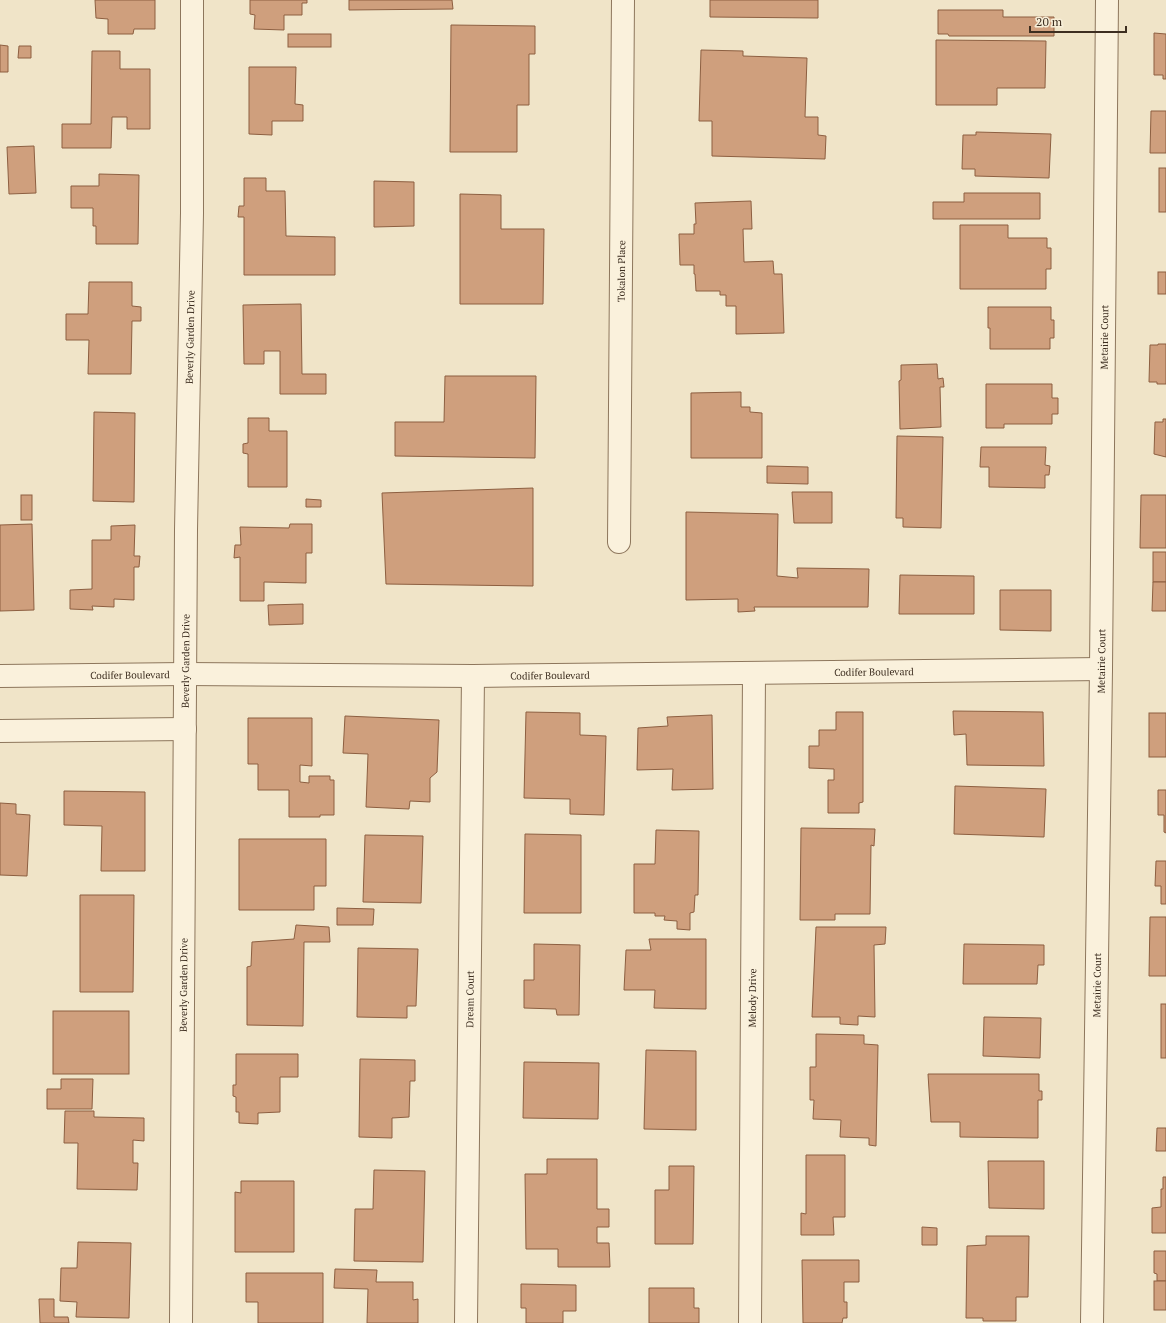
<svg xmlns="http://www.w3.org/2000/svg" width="1166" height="1323" font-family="'PT Serif',serif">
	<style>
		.building { fill: #cf9f7d; stroke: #8d5f41 }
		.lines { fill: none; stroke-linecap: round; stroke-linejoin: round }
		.street-casing { stroke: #8d765c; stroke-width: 24 }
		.street { stroke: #faf1dc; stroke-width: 22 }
		.labels { text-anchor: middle; stroke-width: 3; stroke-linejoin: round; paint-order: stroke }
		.street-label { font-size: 10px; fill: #3d2e20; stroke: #f7eed8 }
	</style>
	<rect width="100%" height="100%" fill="#f0e4c8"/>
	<!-- building -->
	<g class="building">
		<polygon points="95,0 155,0 155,29 134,29 133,34 108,34 108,19 96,18"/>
		<polygon points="250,0 307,0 307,3 302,3 302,15 284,15 284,30 254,29 255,15 250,14"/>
		<polygon points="349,0 452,0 453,9 349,10"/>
		<polygon points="710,0 818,0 818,18 710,17"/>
		<polygon points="938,10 1003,10 1003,17 1054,17 1054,36 949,36 948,34 938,34"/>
		<polygon points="451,25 535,26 535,54 529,54 529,105 517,105 517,152 450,152"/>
		<polygon points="1154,33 1166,34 1166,79 1163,79 1163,75 1154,75"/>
		<rect x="288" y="34" width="43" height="13"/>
		<polygon points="936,40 1046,41 1045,88 997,88 997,105 936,105"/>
		<polygon points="0,45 8,46 8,72 0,72"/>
		<polygon points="19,46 31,46 31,58 18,58"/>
		<polygon points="701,50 743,51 743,56 807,58 805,117 818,117 818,135 826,136 825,159 712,156 712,121 699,121"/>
		<polygon points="92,51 120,51 120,69 150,69 150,129 127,129 127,117 112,117 111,148 62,148 62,124 91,124"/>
		<polygon points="249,67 296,67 295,104 303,105 303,121 272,121 272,135 249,134"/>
		<polygon points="1151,111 1166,111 1166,153 1150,153"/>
		<polygon points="976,132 1051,134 1049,178 975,176 975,169 962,169 963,135 976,135"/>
		<polygon points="34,146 36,193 9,194 7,147"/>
		<rect x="1159" y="168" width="7" height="44"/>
		<polygon points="99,174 139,175 138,244 96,244 96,226 93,226 93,208 71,208 71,186 99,186"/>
		<polygon points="244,178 266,178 266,191 285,191 286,236 335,237 335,275 244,275 244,217 238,217 239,206 244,206"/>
		<polygon points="374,181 414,182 414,226 374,227"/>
		<polygon points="964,193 1040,193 1040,219 933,219 933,202 964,202"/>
		<polygon points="460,194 501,195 501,229 544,229 543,304 460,304"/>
		<polygon points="751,201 752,229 743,229 744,262 773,261 774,274 782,274 784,333 736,334 736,306 726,306 726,295 720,295 720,291 696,291 695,274 694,274 694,265 680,265 679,234 694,234 694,224 696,224 695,203"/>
		<polygon points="960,225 1008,225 1008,238 1047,238 1047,248 1051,248 1051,269 1046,269 1046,289 960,289"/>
		<rect x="1158" y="272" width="8" height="22"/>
		<polygon points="89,282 132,282 132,306 141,307 141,321 132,321 131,374 88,374 89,340 66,340 66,314 88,314"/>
		<polygon points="301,304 302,374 326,374 326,394 280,394 280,351 264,351 264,364 244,364 243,305"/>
		<polygon points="988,307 1051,307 1051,320 1054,320 1054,338 1050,338 1050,349 990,349 990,328 988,328"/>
		<polygon points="1158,344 1166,344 1166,384 1157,384 1157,382 1149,382 1150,345 1158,345"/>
		<polygon points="937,364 938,379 943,378 944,387 940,387 941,427 900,429 899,381 901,380 901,365"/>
		<polygon points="445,376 536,376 535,458 395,456 395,422 444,422"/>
		<polygon points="986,384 1052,384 1052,398 1058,398 1058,414 1052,414 1052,424 1004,424 1004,428 986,428"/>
		<polygon points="741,392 741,407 750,407 750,412 762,413 762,458 691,458 691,393"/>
		<polygon points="94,412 135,413 134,502 93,501"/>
		<polygon points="248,418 269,418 269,431 287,431 287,487 248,487 248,454 243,453 243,444 248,443"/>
		<polygon points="1163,419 1166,419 1166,457 1154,454 1155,422 1163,422"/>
		<polygon points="897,436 943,437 941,528 903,527 903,518 896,518"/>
		<polygon points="981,447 1046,447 1045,465 1050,466 1049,475 1045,475 1045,488 989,487 989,467 980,467"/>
		<polygon points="767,466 808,467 808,484 767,483"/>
		<polygon points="533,488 533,586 386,584 382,493"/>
		<polygon points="792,492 832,492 832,523 794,523"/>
		<rect x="21" y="495" width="11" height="25"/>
		<polygon points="1141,495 1166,495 1166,548 1140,548"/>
		<polygon points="306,499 321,500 321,507 306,507"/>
		<polygon points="686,512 778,514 777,576 798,578 797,568 869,569 868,607 754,607 755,611 738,612 738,599 686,600"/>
		<polygon points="32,524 34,610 0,611 0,525"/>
		<polygon points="290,524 312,524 312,553 306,553 306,583 264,582 264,601 240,601 240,557 234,558 235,545 241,545 240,527 289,528"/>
		<polygon points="135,525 134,556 140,556 139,567 134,567 134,600 114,599 114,607 92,606 93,610 70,609 70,590 92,589 92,540 111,540 111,526"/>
		<rect x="1153" y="552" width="13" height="30"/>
		<polygon points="900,575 974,576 974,614 899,614"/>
		<polygon points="1153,582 1166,582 1166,611 1152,611"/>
		<polygon points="1000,590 1051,590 1051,631 1000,630"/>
		<polygon points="303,604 303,624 269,625 268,605"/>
		<polygon points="953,711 1043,712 1044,766 967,765 966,734 954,735"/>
		<polygon points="526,712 580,713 580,735 606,736 604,815 570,814 570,799 524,798"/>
		<polygon points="836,712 863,712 863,802 859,803 859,813 828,813 828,780 834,780 834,769 809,768 809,746 819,746 819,730 836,730"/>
		<rect x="1149" y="713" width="17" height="44"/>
		<polygon points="712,715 713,789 672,790 673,769 637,770 638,728 668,726 667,717"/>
		<polygon points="345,716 439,720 437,772 430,778 430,802 410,801 409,809 366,807 368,754 343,753"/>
		<polygon points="248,718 312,718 312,766 300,765 300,782 309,783 309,776 330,776 330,780 334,780 334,815 320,815 320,817 289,817 289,790 258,790 258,764 248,764"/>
		<polygon points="955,786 1046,789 1044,837 954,834"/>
		<polygon points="1158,790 1166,790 1166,833 1164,832 1164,815 1158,815"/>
		<polygon points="64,791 145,792 145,871 101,871 102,826 64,825"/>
		<polygon points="0,803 16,804 16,814 30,815 27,876 0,875"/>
		<polygon points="801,828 875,829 874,846 871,845 870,914 835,914 835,920 800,920"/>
		<polygon points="656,830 699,831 698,895 695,895 694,912 690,913 690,930 677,929 677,921 664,920 665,916 655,916 655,913 634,913 634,864 655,864"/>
		<polygon points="525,834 581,835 581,913 524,913"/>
		<polygon points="365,835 423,836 421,903 363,902"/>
		<polygon points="239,839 326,839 326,886 314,886 314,910 239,910"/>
		<polygon points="1156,861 1166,861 1166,904 1161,904 1161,886 1155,886"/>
		<polygon points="80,895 134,895 133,992 80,992"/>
		<polygon points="337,908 374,909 373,925 337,925"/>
		<polygon points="1150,917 1166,917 1166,976 1149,976"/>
		<polygon points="296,925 329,927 330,942 304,942 303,1026 247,1025 247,967 251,966 252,942 294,939"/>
		<polygon points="816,927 886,927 885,944 874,945 875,1017 858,1016 858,1025 840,1024 840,1017 812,1017"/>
		<polygon points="649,939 706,939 706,1009 654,1008 655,990 624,990 626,950 651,950"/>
		<polygon points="534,944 580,945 579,1015 557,1015 556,1009 524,1008 524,980 534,980"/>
		<polygon points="964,944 1044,945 1044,965 1038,965 1037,984 963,984"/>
		<polygon points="358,948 418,949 416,1006 407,1006 407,1018 357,1017"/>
		<rect x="1161" y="1004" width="5" height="54"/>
		<rect x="53" y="1011" width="76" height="63"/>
		<polygon points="984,1017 1041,1018 1040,1058 983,1056"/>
		<polygon points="816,1034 864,1035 864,1044 878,1045 876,1146 869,1145 869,1138 840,1137 841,1120 813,1119 814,1100 810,1100 810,1067 816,1067"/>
		<polygon points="646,1050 696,1051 696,1130 644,1129"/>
		<polygon points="236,1054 298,1054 298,1077 280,1077 280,1112 258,1113 258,1124 239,1123 239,1112 236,1112 236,1097 233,1096 233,1085 236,1085"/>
		<polygon points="360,1059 415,1060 415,1081 410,1081 409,1117 392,1118 392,1138 359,1137"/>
		<polygon points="524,1062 599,1063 598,1119 523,1118"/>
		<polygon points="928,1074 1039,1074 1039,1091 1042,1091 1042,1100 1038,1100 1038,1138 960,1137 960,1122 931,1122"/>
		<polygon points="61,1079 93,1079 92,1109 47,1109 47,1089 61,1089"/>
		<polygon points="65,1111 94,1111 94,1117 144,1118 144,1141 133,1140 133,1163 138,1163 137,1190 77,1189 78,1143 64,1143"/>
		<polygon points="1157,1128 1166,1128 1166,1151 1156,1151"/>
		<polygon points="806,1155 845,1155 845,1217 833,1217 834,1235 801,1235 801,1213 806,1214"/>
		<polygon points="547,1159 597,1159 597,1209 609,1209 609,1227 597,1227 597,1243 609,1243 610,1267 558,1267 558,1249 526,1249 525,1174 547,1174"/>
		<polygon points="988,1161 1044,1161 1044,1209 989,1208"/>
		<polygon points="669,1166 694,1166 693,1244 655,1244 655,1190 669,1190"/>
		<polygon points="374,1170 425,1171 423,1262 354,1261 355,1209 373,1209"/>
		<polygon points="1163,1177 1166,1177 1166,1233 1152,1233 1152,1208 1161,1207 1161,1189 1163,1189"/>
		<polygon points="241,1181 294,1181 294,1252 235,1252 235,1192 241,1193"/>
		<polygon points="922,1227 937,1228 937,1245 922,1245"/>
		<polygon points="986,1236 1029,1236 1028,1297 1016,1297 1016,1321 983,1321 983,1318 966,1318 967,1246 986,1245"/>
		<polygon points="78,1242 131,1243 129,1318 76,1317 77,1302 60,1301 61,1268 77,1268"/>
		<polygon points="1154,1251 1166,1251 1166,1281 1157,1281 1157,1274 1154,1273"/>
		<polygon points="802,1260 859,1260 859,1282 844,1282 844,1302 847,1302 847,1318 843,1318 842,1323 803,1323"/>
		<polygon points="335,1269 377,1270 376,1282 413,1282 413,1300 418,1299 418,1323 367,1323 368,1289 334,1288"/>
		<polygon points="246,1273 323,1273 323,1323 258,1323 258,1302 246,1302"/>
		<rect x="1154" y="1281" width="12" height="29"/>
		<polygon points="521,1284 576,1285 576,1311 563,1311 563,1323 526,1323 526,1308 521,1308"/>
		<polygon points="649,1288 694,1288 694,1308 699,1308 699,1323 649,1323"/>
		<polygon points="39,1299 54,1299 54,1317 68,1317 69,1323 40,1323"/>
	</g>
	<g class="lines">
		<!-- street casing -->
		<g class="street-casing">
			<g id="street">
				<path id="s1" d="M619 542 623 0"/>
				<path id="s2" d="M0 676 185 674 473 676 1101 669"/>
				<polyline points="0,731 185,729"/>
				<path id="s3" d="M181 1323 186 530 192 213V0"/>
				<path id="s4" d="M466 1323 473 676"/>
				<path id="s5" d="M750 1323 754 673"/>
				<path id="s6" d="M1092 1323 1101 669 1107 0"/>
			</g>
		</g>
		<!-- street -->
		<use href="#street" class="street"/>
	</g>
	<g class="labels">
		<!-- street labels -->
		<g class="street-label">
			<text dy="4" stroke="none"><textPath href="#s1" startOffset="271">Tokalon Place</textPath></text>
			<text dy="4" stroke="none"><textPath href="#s3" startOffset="986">Beverly Garden Drive</textPath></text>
			<text dy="4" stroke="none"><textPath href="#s6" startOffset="986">Metairie Court</textPath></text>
			<text dy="4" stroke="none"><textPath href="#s3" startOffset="662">Beverly Garden Drive</textPath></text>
			<text dy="4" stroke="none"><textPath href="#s6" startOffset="662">Metairie Court</textPath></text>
			<text dy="4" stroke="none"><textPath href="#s2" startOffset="874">Codifer Boulevard</textPath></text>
			<text dy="4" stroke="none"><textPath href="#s2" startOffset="130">Codifer Boulevard</textPath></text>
			<text dy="4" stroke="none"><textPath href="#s2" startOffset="550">Codifer Boulevard</textPath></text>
			<text dy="4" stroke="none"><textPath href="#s3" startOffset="338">Beverly Garden Drive</textPath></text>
			<text dy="4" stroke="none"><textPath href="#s6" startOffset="338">Metairie Court</textPath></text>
			<text dy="4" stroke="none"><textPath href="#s5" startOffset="325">Melody Drive</textPath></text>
			<text dy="4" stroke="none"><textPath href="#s4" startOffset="324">Dream Court</textPath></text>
		</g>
	</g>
	<!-- scale -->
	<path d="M1030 26v6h96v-6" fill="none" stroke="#3d2e20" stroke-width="2"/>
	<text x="1036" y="26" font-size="12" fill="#3d2e20" stroke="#f7eed8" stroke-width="3" paint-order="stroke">20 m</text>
</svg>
